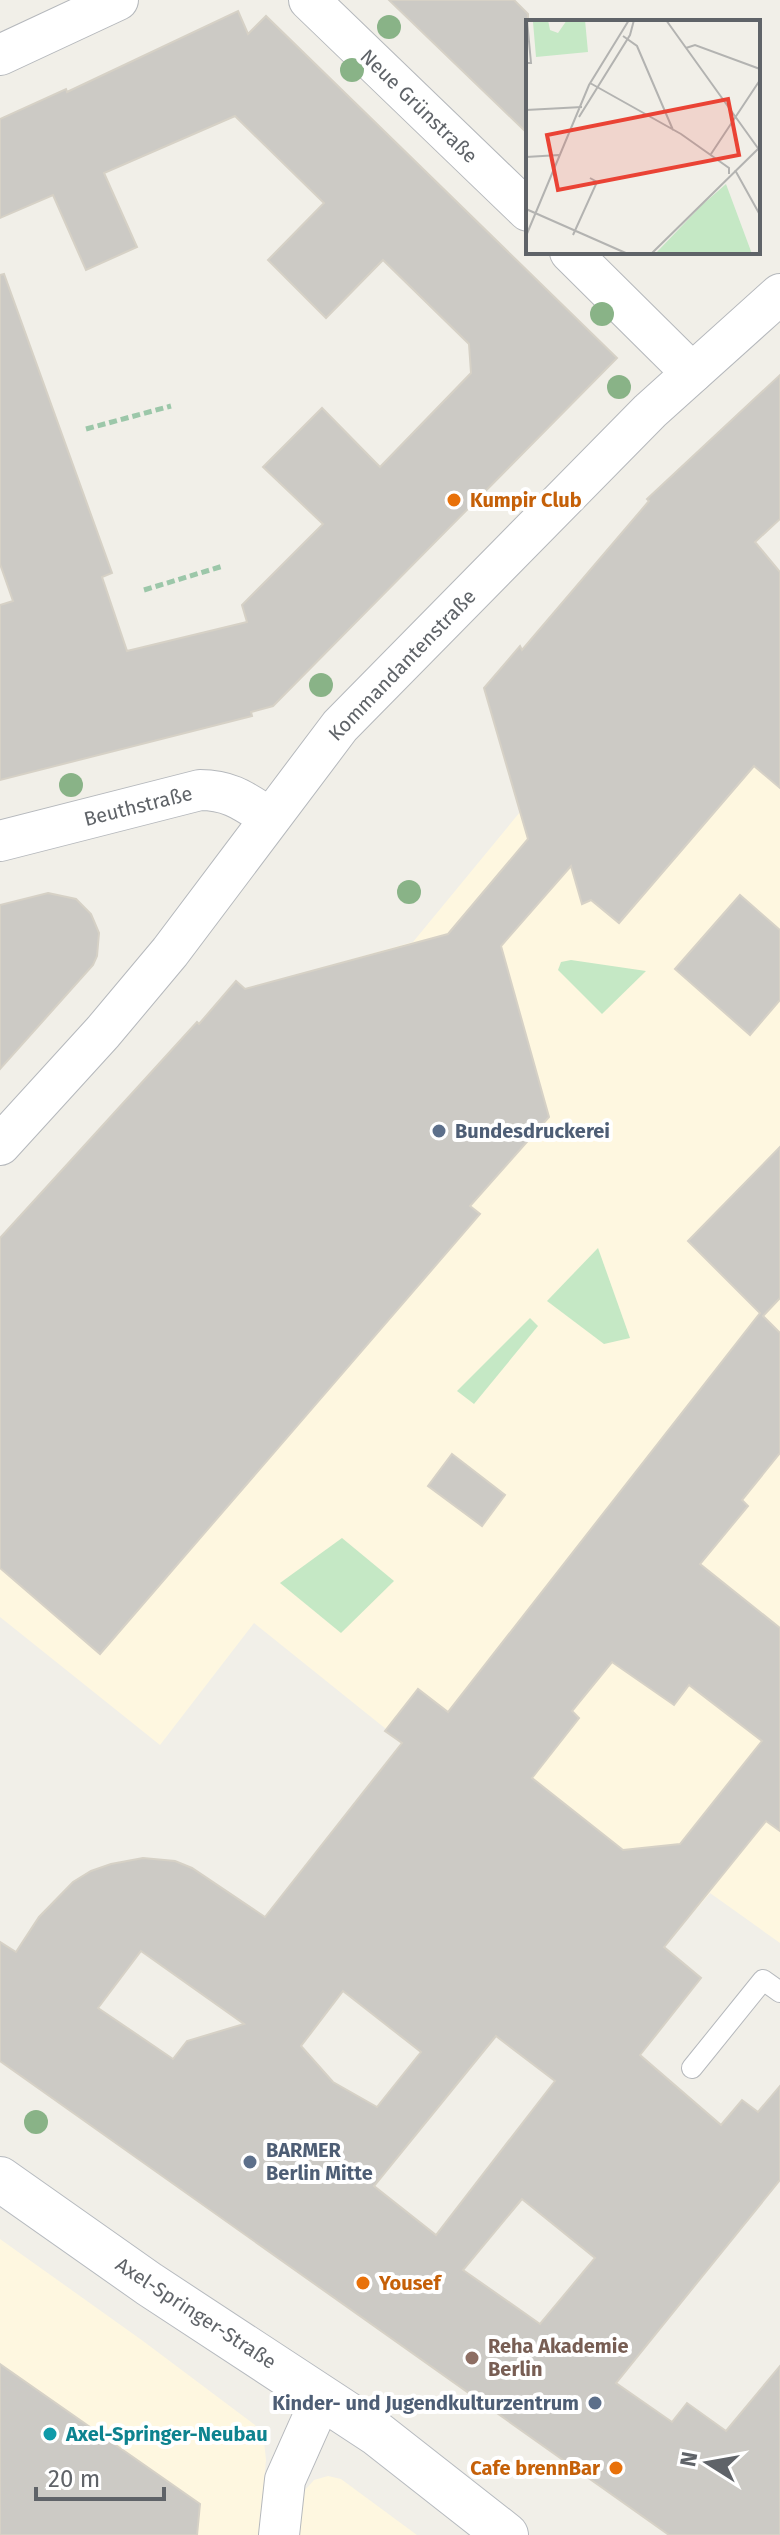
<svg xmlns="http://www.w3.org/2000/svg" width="780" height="2535" font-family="'Fira Sans',sans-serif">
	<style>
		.commercial { fill: #fef7e0 }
		.green { fill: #c5e8c5 }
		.building { fill: #cccac5; stroke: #d6d1c6; stroke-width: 2; fill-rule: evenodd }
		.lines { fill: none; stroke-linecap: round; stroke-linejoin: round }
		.lane-casing { stroke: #b5b8bc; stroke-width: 22 }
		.street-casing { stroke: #b5b8bc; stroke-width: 42 }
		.secondary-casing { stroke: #b6babf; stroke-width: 46 }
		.path { stroke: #9cc7a9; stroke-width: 5; stroke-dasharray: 8 4; stroke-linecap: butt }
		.lane { stroke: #fff; stroke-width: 20 }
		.street { stroke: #fff; stroke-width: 40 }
		.secondary { stroke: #fff; stroke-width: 44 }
		.tree { fill: #89b387 }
		.food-dot { fill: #e8710a; stroke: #fff; stroke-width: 3 }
		.service-dot { fill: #5c6f8a; stroke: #fff; stroke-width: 3 }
		.education-dot { fill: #8d6e63; stroke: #fff; stroke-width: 3 }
		.culture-dot { fill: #0f9aa8; stroke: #fff; stroke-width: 3 }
		.labels { text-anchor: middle; stroke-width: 8; stroke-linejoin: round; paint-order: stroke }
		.street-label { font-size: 20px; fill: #5f6368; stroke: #fff }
		.food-label { font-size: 20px; font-weight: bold; fill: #c56008; stroke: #fff; text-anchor: start }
		.service-label { font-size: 20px; font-weight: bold; fill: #4e5e75; stroke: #fff; text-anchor: start }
		.education-label { font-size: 20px; font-weight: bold; fill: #785e54; stroke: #fff; text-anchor: start }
		.culture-label { font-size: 20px; font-weight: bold; fill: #0d838f; stroke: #fff; text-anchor: start }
		.inset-road { fill: none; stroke: #b3b3b1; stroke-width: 2 }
		.view { fill: #ea4335; fill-opacity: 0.15; stroke: #ea4335; stroke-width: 4 }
		.inset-edge { fill: none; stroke: #5f6368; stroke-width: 4 }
	</style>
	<rect width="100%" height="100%" fill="#f1efe8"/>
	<!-- commercial -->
	<g class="commercial">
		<polygon points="649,501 780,648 780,1943 710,1893 691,1915 670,1900 447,1778 254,1623 160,1745 0,1617 0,1238 197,1022 200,1023 236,981 246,989 413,942 520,812 484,688 520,646 522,649"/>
		<polygon points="0,2239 143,2341 255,2425 264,2441 266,2460 259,2535 0,2535"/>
		<polygon points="328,2476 341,2479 417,2535 298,2535 304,2491 314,2480"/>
	</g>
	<!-- green -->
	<g class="green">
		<polygon points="571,960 646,971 602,1014 558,970 561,962"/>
		<polygon points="598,1248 630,1338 604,1344 547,1301"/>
		<polygon points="530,1318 538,1326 474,1404 457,1391"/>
		<polygon points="342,1538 394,1581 341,1633 280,1583"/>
	</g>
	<!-- building -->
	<g class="building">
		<polygon points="389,0 514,0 528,14 528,134"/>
		<polygon points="238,11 248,34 266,16 617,358 273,706 251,712 252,716 0,780 0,605 13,601 0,564 0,275 4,274 112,573 102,577 127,651 247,622 242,605 323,524 263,467 322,408 380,467 471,373 469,344 383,260 326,318 268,260 324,203 235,116 104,173 137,247 86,270 53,195 0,218 0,119 66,89 67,92"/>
		<polygon points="780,375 780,519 755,542 780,572 780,788 754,766 619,923 591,900 582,904 571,866 501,946 549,1117 470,1206 480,1214 100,1654 0,1568 0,1238 197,1022 199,1024 236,981 245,989 448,934 528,839 484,688 520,646 522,650 649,501 647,499"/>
		<polygon points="48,893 76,899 91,914 99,933 97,956 93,965 0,1069 0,905"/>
		<polygon points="740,895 780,930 780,1000 750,1035 675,969"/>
		<path d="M780 1147V1298L763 1316 780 1333V1453L742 1500 748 1506 700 1564 780 1628V1831L766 1821 664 1947 701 1978 640 2055 721 2125 742 2100 758 2112 780 2086V2180L616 2383 672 2422 687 2403 726 2431 780 2366V2535H669L0 2061V1942L16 1952 39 1917 73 1882 91 1871 111 1864 143 1858 175 1861 192 1868 265 1917 402 1743 385 1731 418 1689 448 1712 760 1313 688 1241ZM612 1662 674 1705 689 1685 762 1741 680 1844 623 1850 532 1778 579 1718 572 1711ZM141 1951 244 2024 187 2041 173 2059 98 2008ZM343 1991 421 2052 377 2107 333 2082 301 2046ZM496 2036 555 2081 436 2235 374 2186ZM522 2199 595 2258 540 2324 463 2270Z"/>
		<polygon points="452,1454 505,1495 482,1526 428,1486"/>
		<polygon points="0,2364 200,2504 197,2535 0,2535"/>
	</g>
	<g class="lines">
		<!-- lane casing -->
		<g class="lane-casing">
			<polyline id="lane" points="692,2068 763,1980 780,1992"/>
		</g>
		<!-- street casing -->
		<g class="street-casing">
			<g id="street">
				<polyline points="309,0 528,211"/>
				<polyline points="0,55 118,0"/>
				<polyline points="570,252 692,373"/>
				<path d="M0 841 200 790C231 790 245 802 270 818"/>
				<polyline points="0,1145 103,1032 170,952 340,726 650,411 780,294"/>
				<polyline points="279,2535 285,2480 322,2397"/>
			</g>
		</g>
		<!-- secondary casing -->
		<g class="secondary-casing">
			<polyline id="secondary" points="0,2179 149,2284 376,2433 506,2535"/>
		</g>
		<!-- path -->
		<g class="path">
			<polyline points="86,429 171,406"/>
			<polyline points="144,590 223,566"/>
		</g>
		<!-- lane -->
		<use href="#lane" class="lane"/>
		<!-- street -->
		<use href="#street" class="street"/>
		<!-- secondary -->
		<use href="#secondary" class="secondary"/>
	</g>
	<!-- trees -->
	<g class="tree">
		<circle cx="389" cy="27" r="12"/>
		<circle cx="352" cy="70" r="12"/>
		<circle cx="602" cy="314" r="12"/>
		<circle cx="619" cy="387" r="12"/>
		<circle cx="321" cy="685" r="12"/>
		<circle cx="71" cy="785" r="12"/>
		<circle cx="409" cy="892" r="12"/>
		<circle cx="36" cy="2122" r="12"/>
	</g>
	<!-- markers -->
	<g class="food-dot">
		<circle cx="454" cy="500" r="8"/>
		<circle cx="363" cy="2283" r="8"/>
		<circle cx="616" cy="2468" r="8"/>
	</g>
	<g class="service-dot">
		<circle cx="439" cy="1131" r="8"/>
		<circle cx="250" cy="2162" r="8"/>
		<circle cx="595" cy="2403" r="8"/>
	</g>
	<circle class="education-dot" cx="472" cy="2358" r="8"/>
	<circle class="culture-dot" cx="50" cy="2434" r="8"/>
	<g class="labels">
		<!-- street labels -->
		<g class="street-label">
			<text transform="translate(419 106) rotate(44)" y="7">Neue Grünstraße</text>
			<text transform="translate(402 665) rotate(-46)" y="7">Kommandantenstraße</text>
			<text transform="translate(138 806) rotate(-14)" y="7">Beuthstraße</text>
			<text transform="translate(196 2313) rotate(33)" y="7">Axel-Springer-Straße</text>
		</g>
		<!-- food labels -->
		<g class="food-label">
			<text x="470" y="507">Kumpir Club</text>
			<text x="379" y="2290">Yousef</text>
			<text x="600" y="2475" text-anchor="end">Cafe brennBar</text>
		</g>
		<!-- service labels -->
		<g class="service-label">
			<text x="455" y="1138">Bundesdruckerei</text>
			<text x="266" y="2157">BARMER<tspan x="266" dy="23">Berlin Mitte</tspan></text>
			<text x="579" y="2410" text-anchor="end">Kinder- und Jugendkulturzentrum</text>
		</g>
		<!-- education labels -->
		<g class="education-label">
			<text x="488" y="2353">Reha Akademie<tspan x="488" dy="23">Berlin</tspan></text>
		</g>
		<!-- culture labels -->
		<g class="culture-label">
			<text x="66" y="2441">Axel-Springer-Neubau</text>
		</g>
	</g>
	<!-- overview -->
	<g transform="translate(526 20)">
		<rect width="234" height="234" fill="#f1efe8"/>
		<path d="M22 0 24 10 32 13 41 0H59L62 32 10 37 7 2ZM200 164 226 234H129L176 185Z" fill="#c5e8c5"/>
		<path class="inset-road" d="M140 0 234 131M97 16 111 26 147 110M160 28 169 25 234 49M0 43H5L1 0M64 63 155 114 203 148V154M0 90 56 87M53 97 104 15 108 0M185 134 234 60M0 137 33 135M209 150 234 195M0 189 102 234M47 215 71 162 64 158M0 216 63 65 103 0M125 234 234 127"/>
		<path class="view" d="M202 79 213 135 32 170 21 115Z"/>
		<rect width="234" height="234" class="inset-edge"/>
	</g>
	<!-- north arrow -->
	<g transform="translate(708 2463) rotate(281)" stroke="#ffffff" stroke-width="6" paint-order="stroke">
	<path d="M0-6L14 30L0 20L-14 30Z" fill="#5f6368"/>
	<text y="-12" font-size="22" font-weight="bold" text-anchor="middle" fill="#5f6368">N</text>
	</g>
	<!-- scale -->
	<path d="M36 2487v12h128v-12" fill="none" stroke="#5f6368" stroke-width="4"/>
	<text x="48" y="2487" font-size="24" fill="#5f6368" stroke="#ffffff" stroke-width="6" paint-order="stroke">20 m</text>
</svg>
